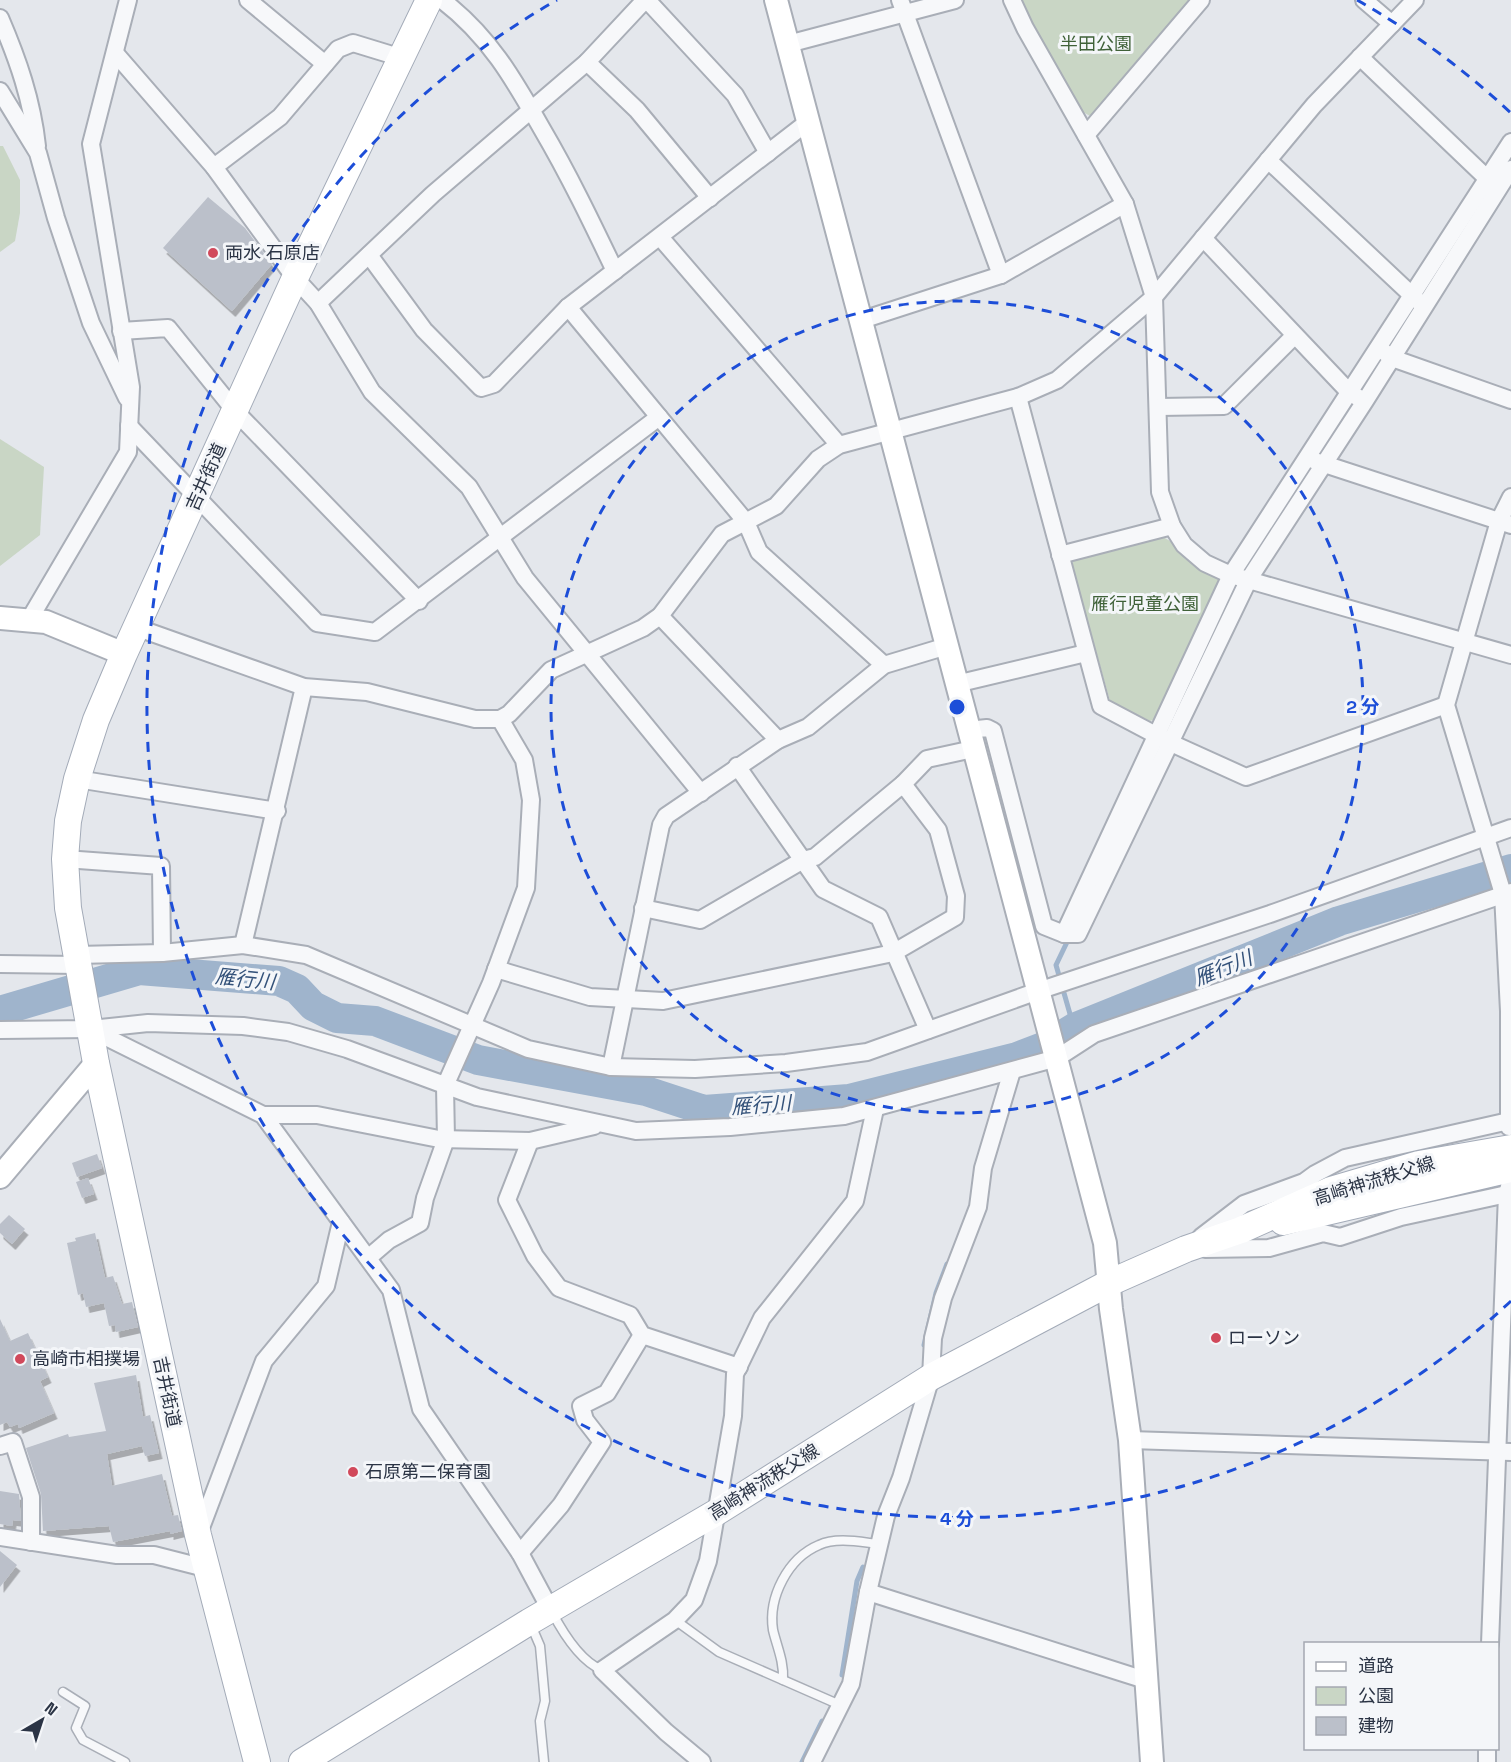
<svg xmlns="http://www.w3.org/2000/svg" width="1511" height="1762" font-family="'Space Grotesk','Noto Sans JP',sans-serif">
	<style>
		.green { fill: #c9d6c5 }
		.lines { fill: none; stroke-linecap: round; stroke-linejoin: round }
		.stream { stroke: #9fb4cc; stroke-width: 5 }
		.river { stroke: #9fb4cc; stroke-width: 30 }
		.building { fill: #bbc0ca; filter: url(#shadow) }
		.lane-casing { stroke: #a9aeb7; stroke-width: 11 }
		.street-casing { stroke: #a9aeb7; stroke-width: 20 }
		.secondary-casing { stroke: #a9aeb7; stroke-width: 26 }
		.primary-casing { stroke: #a3abb8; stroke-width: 28 }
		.lane { stroke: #f7f8fa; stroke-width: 8 }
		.street { stroke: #f7f8fa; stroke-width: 16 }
		.secondary { stroke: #fff; stroke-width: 22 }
		.primary { stroke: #fff; stroke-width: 26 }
		.ring { fill: none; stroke: #1d4ed8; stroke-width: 3; stroke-dasharray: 10 8 }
		.poi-dot { fill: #d1495b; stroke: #f4f6f9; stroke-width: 2 }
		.labels { text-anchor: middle; stroke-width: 6; stroke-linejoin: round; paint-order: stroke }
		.park-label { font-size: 18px; fill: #3f6138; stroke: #f4f6f9 }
		.poi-label { font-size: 18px; fill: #2b3445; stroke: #f4f6f9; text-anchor: start }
		.street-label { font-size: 18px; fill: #2b3445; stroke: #f4f6f9 }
		.water-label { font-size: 20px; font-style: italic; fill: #34527a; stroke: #f4f6f9 }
		.centre { fill: #1d4ed8; stroke: #f4f6f9; stroke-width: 3 }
		.ring-label { font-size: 18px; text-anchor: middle; font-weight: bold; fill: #1d4ed8; stroke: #f4f6f9; stroke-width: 6; stroke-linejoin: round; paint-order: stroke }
	</style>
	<defs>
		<filter id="shadow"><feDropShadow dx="3.5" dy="6" stdDeviation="0" flood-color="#0004"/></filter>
	</defs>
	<rect width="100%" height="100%" fill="#e4e7ec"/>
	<!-- green -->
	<g class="green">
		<polygon points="1020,0 1191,0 1092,117 1081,111"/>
		<polygon points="0,146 3,146 20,180 20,213 15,241 0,252"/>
		<polygon points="0,439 44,467 40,535 0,566"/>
		<polygon points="1163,537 1170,541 1182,555 1218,579 1220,585 1158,718 1150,721 1110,701 1072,565 1075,557"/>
	</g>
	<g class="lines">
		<!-- stream -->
		<g class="stream">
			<polyline points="1281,515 1378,363"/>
			<polyline points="1224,610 1239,581"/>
			<polyline points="1069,938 1056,965 1074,1028"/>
			<polyline points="924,1345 936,1293 947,1264"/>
			<polyline points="842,1675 857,1581 863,1567"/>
			<polyline points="802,1762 822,1721"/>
		</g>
		<!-- river -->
		<polyline class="river" points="0,1011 139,970 279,981 297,989 313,1006 337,1018 375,1021 478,1060 646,1091 704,1110 849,1099 1017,1057 1043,1047 1074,1028 1339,921 1511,869"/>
	</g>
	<!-- building -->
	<g class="building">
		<polygon points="208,197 245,228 272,264 232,311 163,248"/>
		<polygon points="97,1154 102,1168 77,1177 72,1163"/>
		<polygon points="88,1178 94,1194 82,1198 76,1182"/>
		<polygon points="9,1215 25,1229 12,1244 0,1233 0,1224"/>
		<polygon points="95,1233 105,1278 113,1276 122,1304 132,1302 138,1327 116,1332 115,1325 109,1326 104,1303 86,1307 83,1293 78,1295 67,1243 76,1241 75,1238"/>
		<polygon points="0,1319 10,1341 28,1333 48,1377 40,1381 54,1413 19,1428 18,1424 10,1427 7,1422 0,1425"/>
		<polygon points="136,1375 143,1417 150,1415 159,1453 145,1456 142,1446 107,1454 112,1486 162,1474 172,1516 178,1515 182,1531 170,1534 170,1531 113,1542 109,1526 43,1531 41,1494 26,1448 68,1434 69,1437 106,1431 94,1383"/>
		<polygon points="0,1491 19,1494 21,1521 13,1520 12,1526 0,1524"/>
		<polygon points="0,1551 17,1565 0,1587"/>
	</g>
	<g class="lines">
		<!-- lane casing -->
		<g class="lane-casing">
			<g id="lane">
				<path d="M552 1612C563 1633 580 1661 602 1670"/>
				<polyline points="675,1620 719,1652 840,1705"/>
				<polyline points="531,1625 540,1646 545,1701 540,1721 544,1762"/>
				<path d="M783 1680C784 1661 777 1647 773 1630 768 1597 788 1558 819 1545 836 1537 860 1542 879 1544"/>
				<polyline points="63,1692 85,1706 76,1728 83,1740 125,1762"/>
			</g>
		</g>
		<!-- street casing -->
		<g class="street-casing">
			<g id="street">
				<polyline points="248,0 325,64"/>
				<path d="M442 0C489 36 513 78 542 129 569 175 592 223 615 271"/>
				<polyline points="647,0 735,95 768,153"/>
				<polyline points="900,0 1001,275"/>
				<polyline points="1012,0 1025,28 1125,204 1154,297 1160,492 1172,526 1184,545 1205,563 1231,575 1511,655"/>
				<polyline points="1364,0 1392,24"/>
				<path d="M0 18C18 60 32 100 37 146"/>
				<polyline points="788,44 955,0"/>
				<polyline points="115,53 214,167 295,278 318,303 372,392 469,487 525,578 701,793"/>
				<polyline points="1360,57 1494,185"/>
				<polyline points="587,62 637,110 710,198"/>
				<polyline points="0,91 38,153 56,218 91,323 127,398"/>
				<polyline points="1086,135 1201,0"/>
				<polyline points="1268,160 1418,301"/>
				<polyline points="214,167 280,117 338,49 353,43 402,58"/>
				<polyline points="660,237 839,445"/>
				<polyline points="1203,238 1350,393 1359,398"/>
				<polyline points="369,255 424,330 481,388 494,384 568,307 809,121"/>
				<polyline points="318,303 433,194 587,62 645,0"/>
				<polyline points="568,307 746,522 759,552 884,665"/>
				<polyline points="862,320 1001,275 1125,204"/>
				<polyline points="121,331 168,328 235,411 419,601"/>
				<polyline points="1383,351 1392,358 1511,400"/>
				<polyline points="1018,397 1101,706 1171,743 1246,777 1446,705"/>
				<polyline points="1159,407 1224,406 1294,336"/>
				<polyline points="129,426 317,623 375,632 659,417"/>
				<polyline points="1315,461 1511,525"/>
				<polyline points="1060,555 1172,526"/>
				<polyline points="660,616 778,740"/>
				<polyline points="29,620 128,452 131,387 91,144 128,0"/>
				<polyline points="138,628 304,687 367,692 475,719 500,719 524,760 531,800 526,888 491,983 445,1086 446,1139 425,1198 420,1223 389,1240 368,1258"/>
				<polyline points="956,684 1086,653"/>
				<polyline points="500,719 509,714 551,670 643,628 660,616 722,534 776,506 818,459 839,445 1018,397 1057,380 1154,297 1314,105 1415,0"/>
				<polyline points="968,730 987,728 993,731 1044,926 1064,934 1078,934 1249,579 1365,401 1511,169"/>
				<polyline points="737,766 823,889 879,917 928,1030"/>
				<polyline points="77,779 277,811"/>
				<polyline points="903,784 927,759 973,749"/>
				<polyline points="65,859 161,866 162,953"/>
				<polyline points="1064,934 1231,575 1511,142"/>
				<polyline points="243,945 304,687"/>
				<polyline points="77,955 162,953 243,945 306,955 528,1049 611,1067 695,1069 786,1063 867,1052 1038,991 1270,914 1511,828"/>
				<polyline points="0,964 79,965"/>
				<polyline points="496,969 590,997 663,1001 893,953 955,917 956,896 938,830 903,784 815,857 803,860 700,920 643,908"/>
				<polyline points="0,1030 91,1029 148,1023 243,1026 288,1032 347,1049 477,1097 636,1131 730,1127 844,1116 1057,1058 1094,1034 1511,892"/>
				<polyline points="92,1030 263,1115 391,1290 421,1409 520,1553 550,1609"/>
				<polyline points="611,1067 661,825 666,816 778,740 808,727 884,665 947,646"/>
				<polyline points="263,1115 317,1115 439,1139 530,1141 594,1126"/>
				<polyline points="1509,1127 1509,1011 1503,894 1446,705 1499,521 1511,497"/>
				<polyline points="530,1141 507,1200 535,1256 559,1288 630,1315 642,1335 739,1367"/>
				<polyline points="1201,1237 1244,1204 1304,1182 1315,1174 1345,1158 1509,1121"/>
				<polyline points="1205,1249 1269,1248 1323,1233 1340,1237 1401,1217 1507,1194"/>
				<polyline points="1130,1440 1511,1452"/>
				<polyline points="0,1446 13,1442 31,1497 31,1542"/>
				<polyline points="199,1533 264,1361 326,1286 341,1222"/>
				<polyline points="0,1537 117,1555 154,1555 205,1568"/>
				<polyline points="520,1553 561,1505 602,1442 585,1420 581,1406 607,1393 642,1335"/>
				<polyline points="868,1592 1145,1680"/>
				<polyline points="1490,1644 1507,1194 1510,1183"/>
				<polyline points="702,1762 666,1732 602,1670 675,1620 694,1600 708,1561 733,1416 735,1374 762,1318 855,1201 875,1109"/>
				<polyline points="812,1762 851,1684 868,1592 886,1516 901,1478 931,1377 933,1338 943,1298 978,1207 983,1168 1012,1071"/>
				<polyline points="1487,1762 1487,1748"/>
			</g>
		</g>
		<!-- secondary casing -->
		<g class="secondary-casing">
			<g id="secondary">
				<polyline points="776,0 1105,1243 1111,1309 1130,1440 1152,1762"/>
				<polyline points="0,618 46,622 124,654"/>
				<polyline points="0,1177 96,1063"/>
			</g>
		</g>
		<!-- primary casing -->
		<g class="primary-casing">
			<g id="primary">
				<polyline points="1283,1222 1511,1169"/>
				<polyline points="257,1762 198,1535 96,1063 68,908 65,859 68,821 77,779 96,720 124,654 295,278 429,0"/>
				<polyline points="302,1762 529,1622 717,1512 931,1377 1109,1283 1186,1249 1241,1230 1331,1190 1419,1164 1511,1148"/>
			</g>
		</g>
		<!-- lane -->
		<use href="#lane" class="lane"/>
		<!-- street -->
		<use href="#street" class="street"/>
		<!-- secondary -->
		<use href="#secondary" class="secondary"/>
		<!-- primary -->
		<use href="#primary" class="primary"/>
	</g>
	<!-- distance rings -->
	<g class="ring">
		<circle cx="957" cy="707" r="406"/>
		<path d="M1511 1301A812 812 0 1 1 557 0M1357 0A812 812 0 0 1 1511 113"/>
	</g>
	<!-- markers -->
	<g class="poi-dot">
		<circle cx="213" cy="253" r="6"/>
		<circle cx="1216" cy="1338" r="6"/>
		<circle cx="20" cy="1359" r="6"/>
		<circle cx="353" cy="1472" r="6"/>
	</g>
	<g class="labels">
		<!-- park labels -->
		<g class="park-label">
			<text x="1096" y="50">半田公園</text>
			<text x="1145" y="610">雁行児童公園</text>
		</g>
		<!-- poi labels -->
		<g class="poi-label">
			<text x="225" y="259">両水 石原店</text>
			<text x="1228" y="1344">ローソン</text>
			<text x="32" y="1365">高崎市相撲場</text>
			<text x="365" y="1478">石原第二保育園</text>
		</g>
		<!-- street labels -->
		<g class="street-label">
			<text transform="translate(206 477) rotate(-66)" y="6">吉井街道</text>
			<text transform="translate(1374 1181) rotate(-17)" y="6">高崎神流秩父線</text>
			<text transform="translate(167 1392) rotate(78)" y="6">吉井街道</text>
			<text transform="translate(764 1482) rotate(-32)" y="6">高崎神流秩父線</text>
		</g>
		<!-- water labels -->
		<g class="water-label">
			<text transform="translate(1223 968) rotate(-22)" y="7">雁行川</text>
			<text transform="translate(245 979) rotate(6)" y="7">雁行川</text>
			<text transform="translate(761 1105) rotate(-4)" y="7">雁行川</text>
		</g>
	</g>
	<circle cx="957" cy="707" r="9" class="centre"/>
	<g class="ring-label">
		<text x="1363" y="713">2 分</text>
		<text x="957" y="1525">4 分</text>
	</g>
	<!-- legend -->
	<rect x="1304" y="1642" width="195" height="108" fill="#f4f6f9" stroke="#a4a8b1" stroke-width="1.5"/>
	<rect x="1316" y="1662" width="30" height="9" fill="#ffffff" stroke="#a4a8b1" stroke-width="1.5"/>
	<text x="1358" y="1672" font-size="18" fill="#2b3445">道路</text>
	<rect x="1316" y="1687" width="30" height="18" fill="#c9d6c5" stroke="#a4a8b1" stroke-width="1.5"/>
	<text x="1358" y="1702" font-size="18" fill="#2b3445">公園</text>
	<rect x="1316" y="1717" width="30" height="18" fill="#bbc0ca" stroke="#a4a8b1" stroke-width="1.5"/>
	<text x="1358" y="1732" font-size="18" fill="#2b3445">建物</text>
	<!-- north arrow -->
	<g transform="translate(42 1720) rotate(39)" stroke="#f4f6f9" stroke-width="4.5" paint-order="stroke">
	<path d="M0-4.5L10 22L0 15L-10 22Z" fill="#2b3445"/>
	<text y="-9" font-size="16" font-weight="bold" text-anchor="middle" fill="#2b3445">N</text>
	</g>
</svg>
